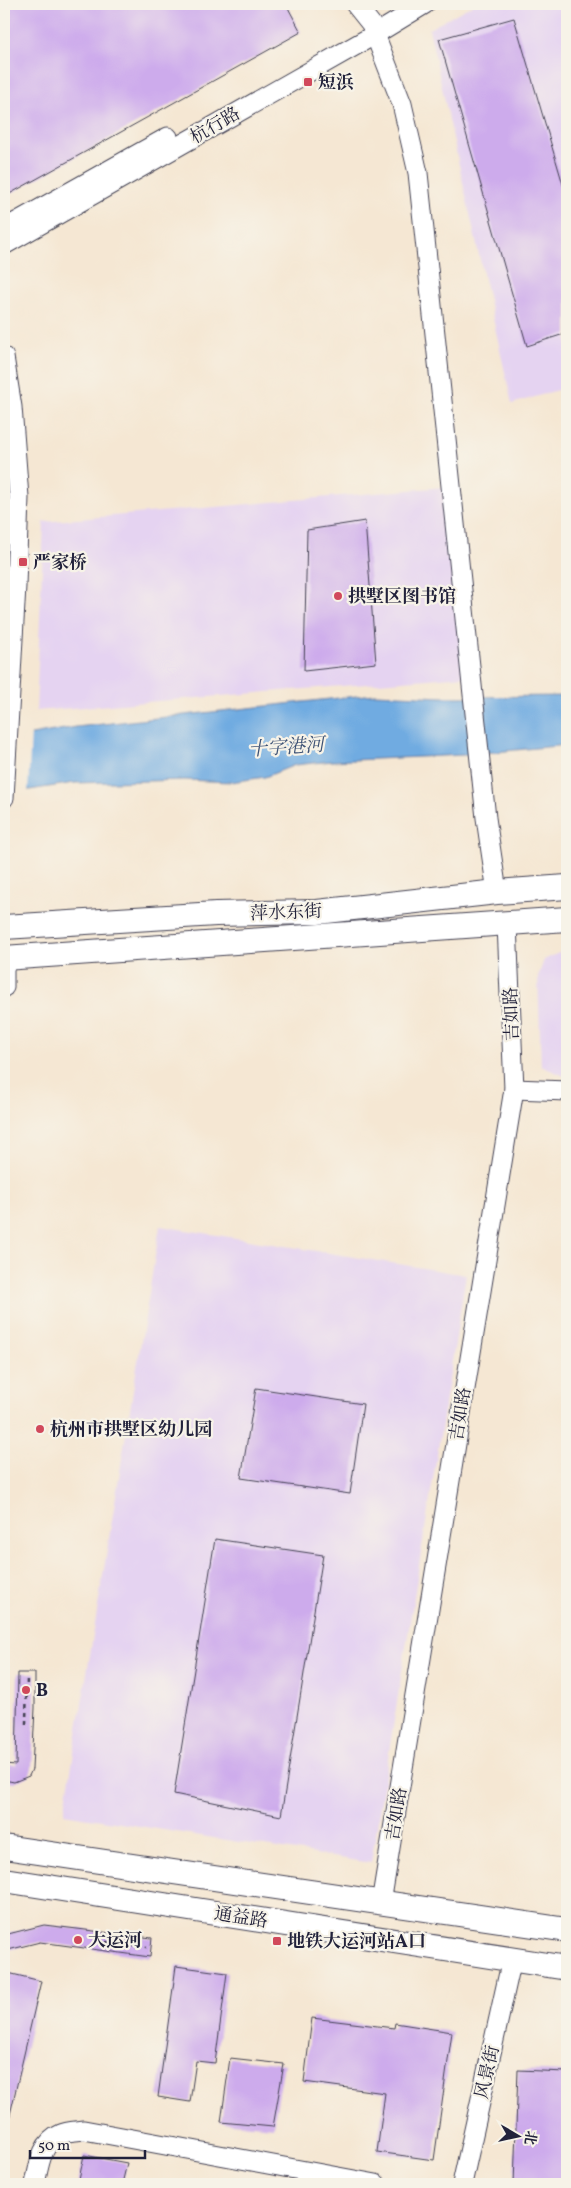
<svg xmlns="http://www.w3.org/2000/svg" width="571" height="2188" font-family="Vollkorn,'Noto Serif SC',serif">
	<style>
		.built { fill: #e5d3f1 }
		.green { fill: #73ca90; stroke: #4a7666 }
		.water { fill: #70abe1; stroke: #49668e }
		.pier { fill: #f5e7d3 }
		.building { fill: #cdabec }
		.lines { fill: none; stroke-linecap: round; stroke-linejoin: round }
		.minor-casing { stroke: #424052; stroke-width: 21 }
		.major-casing { stroke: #424052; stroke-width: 26 }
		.path { stroke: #424052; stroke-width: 2.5; stroke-dasharray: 4 4; stroke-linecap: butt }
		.minor { stroke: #fff; stroke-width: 19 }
		.major { stroke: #fff; stroke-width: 24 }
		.poi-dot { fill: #d1495b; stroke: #f7f3e8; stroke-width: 2 }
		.labels { text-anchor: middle; stroke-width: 4.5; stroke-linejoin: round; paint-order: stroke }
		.poi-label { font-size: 18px; font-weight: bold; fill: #22223b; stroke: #f7f3e8; text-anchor: start }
		.street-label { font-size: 18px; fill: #22223b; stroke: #f7f3e8 }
		.water-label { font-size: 19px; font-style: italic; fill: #3d5275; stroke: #f7f3e8 }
	</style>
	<rect width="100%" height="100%" fill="#f7f3e8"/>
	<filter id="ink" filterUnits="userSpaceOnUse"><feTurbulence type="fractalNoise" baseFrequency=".02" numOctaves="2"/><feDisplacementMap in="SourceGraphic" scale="10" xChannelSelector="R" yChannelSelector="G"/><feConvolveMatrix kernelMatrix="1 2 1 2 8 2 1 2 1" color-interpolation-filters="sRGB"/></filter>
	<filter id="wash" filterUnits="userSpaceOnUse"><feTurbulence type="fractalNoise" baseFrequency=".0096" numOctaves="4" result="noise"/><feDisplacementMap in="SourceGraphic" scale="20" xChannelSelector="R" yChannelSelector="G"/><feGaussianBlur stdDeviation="1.12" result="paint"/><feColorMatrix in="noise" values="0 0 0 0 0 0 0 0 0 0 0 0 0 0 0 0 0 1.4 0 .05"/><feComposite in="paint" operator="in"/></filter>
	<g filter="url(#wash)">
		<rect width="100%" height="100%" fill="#f5e7d3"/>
		<!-- built -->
		<g class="built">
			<polygon points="474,4 567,4 567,387 512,404 429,29"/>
			<polygon points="444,487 465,676 36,711 44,522"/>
			<polygon points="567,949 567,1077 541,1066 538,977 544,960"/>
			<polygon points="160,1226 466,1275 371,1863 64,1814"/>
		</g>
		<!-- green -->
		<polygon class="green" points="4,447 6,540 4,558"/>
		<!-- water -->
		<polygon class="water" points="375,694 443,697 567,696 567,745 464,755 332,761 295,765 265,777 231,782 185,780 74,783 4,794 4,740 76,727"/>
		<!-- pier -->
		<polygon class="pier" points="31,732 28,792 4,796 4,737"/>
		<g id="blocks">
			<!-- building -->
			<g class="building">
				<polygon points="4,4 286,4 301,32 4,197"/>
				<polygon points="514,18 567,198 567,333 527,346 439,39"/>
				<polygon points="365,521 376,663 304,671 307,530"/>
				<polygon points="256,1388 363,1404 350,1494 241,1478"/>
				<polygon points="215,1539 323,1555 281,1816 174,1794"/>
				<polygon points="18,1673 35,1673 35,1708 32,1769 29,1776 14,1782 4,1780 4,1764 16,1765"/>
				<polygon points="44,1925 152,1938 150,1957 40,1942 4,1951 4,1935"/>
				<polygon points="176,1966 227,1973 215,2063 196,2061 190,2102 158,2097"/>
				<polygon points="4,1972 41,1981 9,2119 4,2119"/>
				<polygon points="312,2018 394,2028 395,2023 452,2032 434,2160 377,2152 385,2093 304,2082"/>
				<polygon points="230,2058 284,2064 273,2127 221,2122"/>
				<polygon points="518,2070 566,2072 562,2184 514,2184"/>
				<polygon points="84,2155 127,2163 122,2184 78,2184"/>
			</g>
		</g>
	</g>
	<g filter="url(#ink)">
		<use href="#blocks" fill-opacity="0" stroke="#424052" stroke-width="1"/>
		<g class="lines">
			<!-- minor casing -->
			<g class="minor-casing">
				<g id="minor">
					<polyline points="355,4 371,24 402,104 418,173 486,818 497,892"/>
					<polyline points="4,229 168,137"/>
					<polyline points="4,245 374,35 425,4"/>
					<polyline points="4,357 12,407 19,497 16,586 4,798"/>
					<polyline points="4,955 4,987"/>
					<polyline points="514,1089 567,1091"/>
					<polyline points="381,1903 514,1089 507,924"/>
					<path d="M35 2184C39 2166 41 2142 61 2134 67 2131 77 2131 84 2130L376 2184"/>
					<polyline points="462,2184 512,1959"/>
				</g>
			</g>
			<!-- major casing -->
			<g class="major-casing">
				<g id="major">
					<polyline points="4,927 216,914 317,912 497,892 567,887"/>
					<polyline points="4,958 567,919"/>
					<polyline points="4,1847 567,1930"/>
					<polyline points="4,1880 567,1968"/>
				</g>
			</g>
			<!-- path -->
			<g class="path">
				<polyline points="26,1724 27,1677"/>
				<polyline points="98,1941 147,1947"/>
			</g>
			<!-- minor -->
			<use href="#minor" class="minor"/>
			<!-- major -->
			<use href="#major" class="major"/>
		</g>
	</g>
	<!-- markers -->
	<g class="poi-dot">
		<rect x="303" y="77" width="10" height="10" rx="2.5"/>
		<rect x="18" y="557" width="10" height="10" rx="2.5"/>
		<circle cx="338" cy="596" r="5"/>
		<circle cx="40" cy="1429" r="5"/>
		<circle cx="26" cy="1690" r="5"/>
		<circle cx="78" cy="1940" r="5"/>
		<rect x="272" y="1936" width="10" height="10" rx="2.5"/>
	</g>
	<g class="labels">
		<!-- poi labels -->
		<g class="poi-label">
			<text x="318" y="88">短浜</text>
			<text x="33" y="568">严家桥</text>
			<text x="348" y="602">拱墅区图书馆</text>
			<text x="50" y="1435">杭州市拱墅区幼儿园</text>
			<text x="36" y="1696">B</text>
			<text x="88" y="1946">大运河</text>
			<text x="287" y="1947">地铁大运河站A口</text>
		</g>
		<!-- street labels -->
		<g class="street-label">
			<text transform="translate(215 125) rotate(-30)" y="6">杭行路</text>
			<text transform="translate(286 912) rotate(-2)" y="6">萍水东街</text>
			<text transform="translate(511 1014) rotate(-92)" y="6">吉如路</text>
			<text transform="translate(460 1414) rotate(-81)" y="6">吉如路</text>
			<text transform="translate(396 1814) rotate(-81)" y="6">吉如路</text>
			<text transform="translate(241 1917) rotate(9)" y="6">通益路</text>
			<text transform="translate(487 2072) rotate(-77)" y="6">风景街</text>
		</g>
		<!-- water labels -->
		<g class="water-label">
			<text transform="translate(286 746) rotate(-4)" y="7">十字港河</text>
		</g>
	</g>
	<!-- margin -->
	<rect width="571" height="2188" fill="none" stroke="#f7f3e8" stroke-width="20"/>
	<!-- north arrow -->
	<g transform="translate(518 2136) rotate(99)" stroke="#f7f3e8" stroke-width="4" paint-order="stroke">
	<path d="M0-4L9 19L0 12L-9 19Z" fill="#22223b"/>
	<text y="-8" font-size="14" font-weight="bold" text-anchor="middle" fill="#22223b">北</text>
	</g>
	<!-- scale -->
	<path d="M30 2150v8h115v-8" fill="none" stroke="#22223b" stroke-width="2.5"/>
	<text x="38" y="2150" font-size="15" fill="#22223b" stroke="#f7f3e8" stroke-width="4" paint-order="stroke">50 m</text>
</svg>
